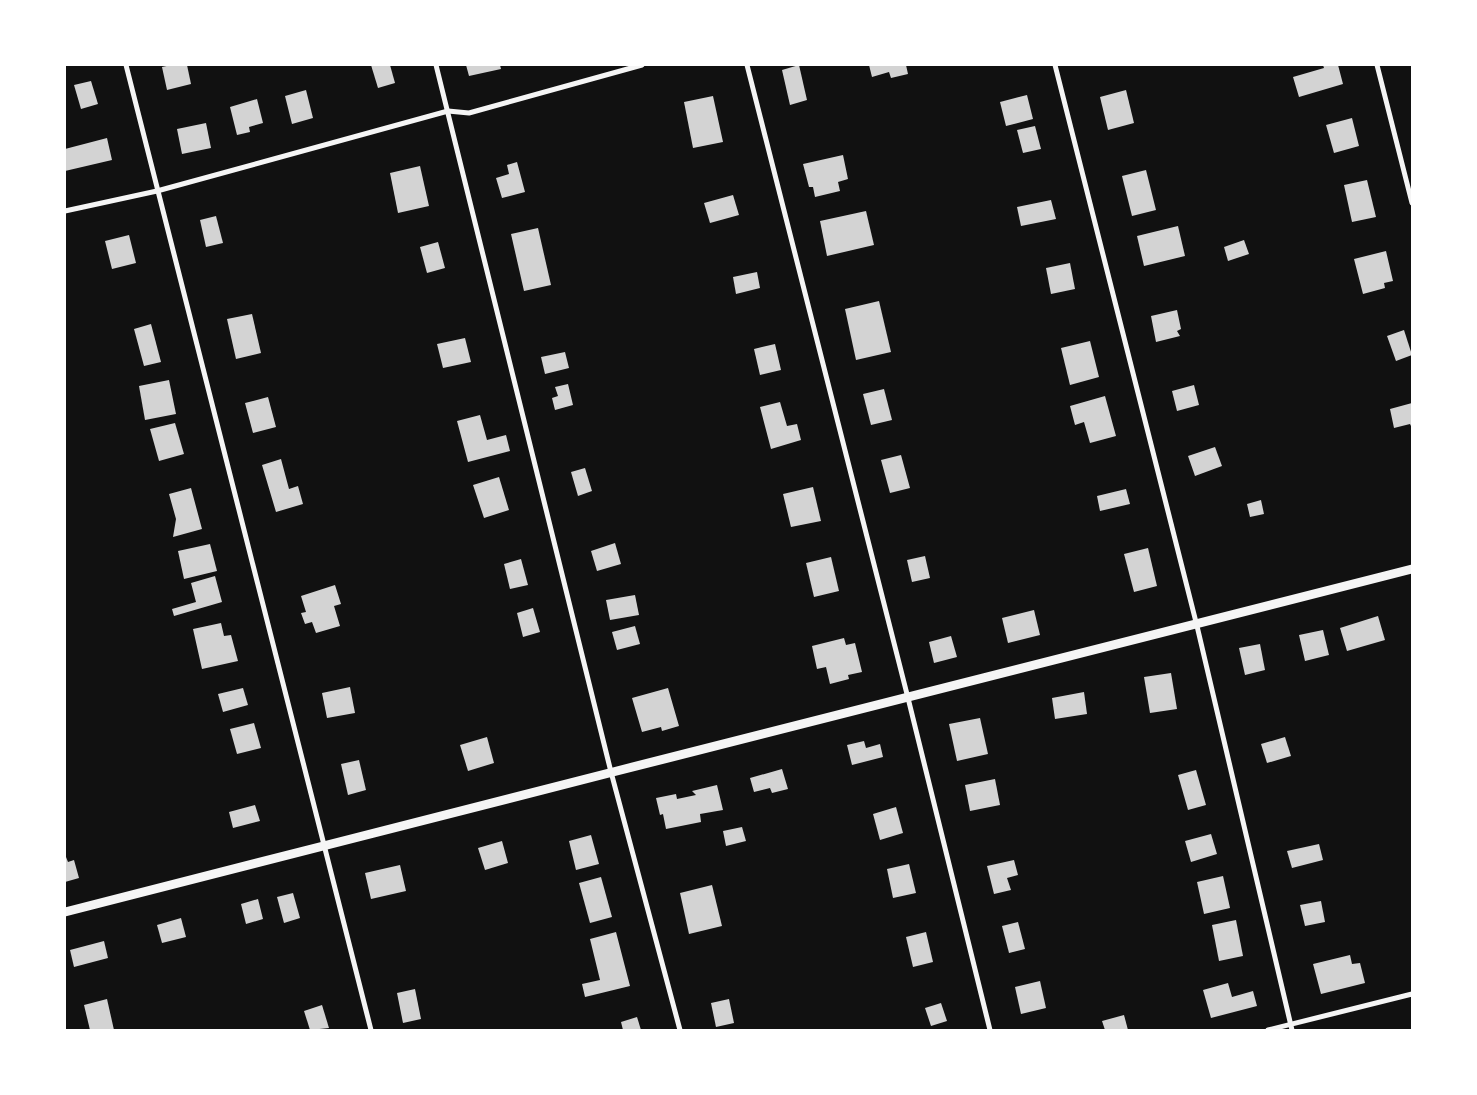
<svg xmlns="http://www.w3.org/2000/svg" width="1477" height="1095" font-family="'Times New Roman',serif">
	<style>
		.building { fill: #d3d3d3 }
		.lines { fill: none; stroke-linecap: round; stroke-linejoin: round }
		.minor { stroke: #f5f5f5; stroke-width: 5 }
		.tertiary { stroke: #f5f5f5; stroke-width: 9 }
	</style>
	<rect width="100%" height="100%" fill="#111"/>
	<!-- building -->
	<g class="building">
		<polygon points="171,65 187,65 191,84 167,90 162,67"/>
		<polygon points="371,65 390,65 395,83 378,88"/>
		<polygon points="466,65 500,65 501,69 469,76"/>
		<polygon points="799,65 807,100 790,105 782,70"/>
		<polygon points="869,65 906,65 908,74 891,78 889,72 872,77"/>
		<polygon points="1323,65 1338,65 1343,84 1299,97 1293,77 1324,68"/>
		<polygon points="91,81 98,104 81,109 74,85"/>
		<polygon points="306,90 313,118 292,124 285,96"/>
		<polygon points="1126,90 1134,123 1108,130 1100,97"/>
		<polygon points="1027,95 1033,119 1006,126 1000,102"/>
		<polygon points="713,96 723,142 693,148 684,102"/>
		<polygon points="257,99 263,123 249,127 250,132 237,135 230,107"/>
		<polygon points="1352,118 1359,146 1334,153 1326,125"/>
		<polygon points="206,123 211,148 182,154 177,129"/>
		<polygon points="1035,126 1041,149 1023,153 1017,130"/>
		<polygon points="107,138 112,160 65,171 65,149"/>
		<polygon points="843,155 848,179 838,182 840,191 815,197 813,187 809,187 803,164"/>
		<polygon points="517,162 525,192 502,198 496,178 509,174 507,165"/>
		<polygon points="420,166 429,206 398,213 390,173"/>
		<polygon points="1146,170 1156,210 1132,216 1122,176"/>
		<polygon points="1367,180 1376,217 1352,222 1344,185"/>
		<polygon points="733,195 739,215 710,223 704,203"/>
		<polygon points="1051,200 1056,219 1021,226 1017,207"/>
		<polygon points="866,211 874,245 827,256 820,221"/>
		<polygon points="216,216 223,243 206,247 200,220"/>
		<polygon points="1178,226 1185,256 1144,266 1137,236"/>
		<polygon points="538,228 551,285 524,291 511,234"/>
		<polygon points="129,235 136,263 112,269 105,241"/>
		<polygon points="1244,240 1249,254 1228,261 1224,247"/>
		<polygon points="438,242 445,268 427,273 420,247"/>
		<polygon points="1386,251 1393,281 1384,283 1385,288 1363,294 1354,259"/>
		<polygon points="1070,263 1075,289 1051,294 1046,268"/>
		<polygon points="757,272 760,288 736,294 733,277"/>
		<polygon points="879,301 891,352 856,360 845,309"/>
		<polygon points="1177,310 1181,329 1177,331 1180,336 1156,342 1151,316"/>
		<polygon points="252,314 261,353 236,359 227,319"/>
		<polygon points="151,324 161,362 144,366 134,329"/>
		<polygon points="1404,330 1412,355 1396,361 1387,336"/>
		<polygon points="465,338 471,362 443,368 437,344"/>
		<polygon points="1090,341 1099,377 1070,385 1061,348"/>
		<polygon points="775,344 781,370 760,375 754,349"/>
		<polygon points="565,352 569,368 545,374 541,357"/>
		<polygon points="169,380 176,414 145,420 139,386"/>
		<polygon points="568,384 573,405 555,410 552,398 558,396 555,387"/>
		<polygon points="1194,385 1199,405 1177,411 1172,391"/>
		<polygon points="884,389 892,420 871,425 863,394"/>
		<polygon points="1105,396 1116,436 1090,443 1084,422 1075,425 1070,406"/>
		<polygon points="268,397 276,427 253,433 245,403"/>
		<polygon points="780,402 787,426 797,424 801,440 771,449 760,407"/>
		<polygon points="1412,403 1412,428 1410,424 1394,428 1390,409"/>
		<polygon points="480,415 487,440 506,435 510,451 468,462 457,421"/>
		<polygon points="175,423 184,454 159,461 150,429"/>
		<polygon points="1215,447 1222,466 1195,476 1188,456"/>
		<polygon points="901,455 910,488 890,493 881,460"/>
		<polygon points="281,459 289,489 298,486 303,504 276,512 262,465"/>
		<polygon points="585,468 592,491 578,496 571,472"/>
		<polygon points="499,477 509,510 484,518 473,485"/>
		<polygon points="813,487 821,521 791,527 783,494"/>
		<polygon points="191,488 202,529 173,537 176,519 169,494"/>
		<polygon points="1126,489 1130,504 1100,511 1097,496"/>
		<polygon points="1261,500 1264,514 1250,517 1247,504"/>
		<polygon points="615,543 621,564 597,571 591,551"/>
		<polygon points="210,544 217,571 184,579 178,551"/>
		<polygon points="1148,548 1157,586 1134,592 1124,554"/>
		<polygon points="925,556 930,578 912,582 907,560"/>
		<polygon points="831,557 839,591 814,597 806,563"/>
		<polygon points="521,559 528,585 510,589 504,564"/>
		<polygon points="215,576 222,602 174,616 172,609 196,602 191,583"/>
		<polygon points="335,585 341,604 334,606 340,626 316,633 312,622 305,624 301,613 306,612 301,596"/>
		<polygon points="635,595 639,615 610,620 606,600"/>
		<polygon points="533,608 540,632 523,637 517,613"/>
		<polygon points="1034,610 1040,635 1008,643 1002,618"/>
		<polygon points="1378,616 1385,640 1347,651 1340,628"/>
		<polygon points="221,623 224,636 231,635 238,661 202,669 193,629"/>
		<polygon points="635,626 640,644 617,650 612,632"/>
		<polygon points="1323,630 1329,655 1305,661 1299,635"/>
		<polygon points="951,636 957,657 934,663 929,642"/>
		<polygon points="844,638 846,645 855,643 862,672 848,675 849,679 830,684 826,667 817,669 812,646"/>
		<polygon points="1260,644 1265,670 1245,675 1239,648"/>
		<polygon points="1171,673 1177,709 1150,713 1144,677"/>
		<polygon points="350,687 355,713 327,718 322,693"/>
		<polygon points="243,688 248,705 223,712 218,694"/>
		<polygon points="668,688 679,726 662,731 661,727 642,732 632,698"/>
		<polygon points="1084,692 1087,714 1055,719 1052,698"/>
		<polygon points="980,718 988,754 957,761 949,724"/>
		<polygon points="254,723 261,748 237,754 230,729"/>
		<polygon points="487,737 494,763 468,771 460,745"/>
		<polygon points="1285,737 1291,756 1267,763 1261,744"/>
		<polygon points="864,741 866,748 880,744 883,757 852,765 847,745"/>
		<polygon points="359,760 366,790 348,795 341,764"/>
		<polygon points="782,769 788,789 772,793 770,788 754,792 750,778"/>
		<polygon points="1196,770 1206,805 1188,810 1178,775"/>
		<polygon points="995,779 1000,805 970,811 965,785"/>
		<polygon points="717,785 723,810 700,814 701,822 666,829 663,814 660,815 656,798 676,794 677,799 696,795 692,791"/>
		<polygon points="255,805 260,821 233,828 229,812"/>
		<polygon points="896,807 903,833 880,840 873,814"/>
		<polygon points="742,827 746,841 726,846 723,831"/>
		<polygon points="1211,834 1217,854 1191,862 1185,841"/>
		<polygon points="591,835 599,864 576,870 569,841"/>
		<polygon points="502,841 508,863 485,870 478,848"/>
		<polygon points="1319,844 1323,860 1292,868 1287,851"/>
		<polygon points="66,857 68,862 74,860 79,878 65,882 65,858"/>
		<polygon points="1014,860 1018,875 1007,878 1011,890 994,894 987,866"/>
		<polygon points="909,864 916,893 893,898 887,869"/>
		<polygon points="400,865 406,891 371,899 365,873"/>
		<polygon points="1223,876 1230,908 1204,914 1197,882"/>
		<polygon points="601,877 612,917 590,923 579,883"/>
		<polygon points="712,885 722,926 689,934 680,893"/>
		<polygon points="293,893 300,918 284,923 277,897"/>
		<polygon points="258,899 263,919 246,924 241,904"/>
		<polygon points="1321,901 1325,922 1305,926 1300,905"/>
		<polygon points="181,918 186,937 162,943 157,925"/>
		<polygon points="1236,920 1243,956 1219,961 1212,925"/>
		<polygon points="1018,922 1025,949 1009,953 1002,926"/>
		<polygon points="616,932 630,986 585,997 582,984 600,980 590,939"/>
		<polygon points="926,932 933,962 913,967 906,937"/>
		<polygon points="104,941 108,958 74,967 70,950"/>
		<polygon points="1350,955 1352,964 1360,963 1365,983 1321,994 1313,964"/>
		<polygon points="1040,981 1046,1008 1021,1014 1015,987"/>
		<polygon points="1228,983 1232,997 1253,991 1257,1006 1211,1018 1203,990"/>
		<polygon points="415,989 421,1019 403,1023 397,993"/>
		<polygon points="107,999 114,1030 90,1030 84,1005"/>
		<polygon points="729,999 734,1023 716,1027 711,1003"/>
		<polygon points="941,1003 947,1021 931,1026 925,1008"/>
		<polygon points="322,1005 329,1028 310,1030 304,1011"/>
		<polygon points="1124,1015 1128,1030 1105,1030 1102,1021"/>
		<polygon points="637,1017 641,1030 623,1030 621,1022"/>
	</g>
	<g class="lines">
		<!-- minor -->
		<g class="minor">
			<polyline points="126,65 371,1030"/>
			<polyline points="436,65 611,772 680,1030"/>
			<polyline points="747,65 908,698 990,1030"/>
			<polyline points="1055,65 1197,626 1292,1030"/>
			<polyline points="1377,65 1412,203"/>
			<polyline points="65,211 157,191 448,111 469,113 642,65"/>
			<polyline points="1268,1030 1412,994"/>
		</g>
		<!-- tertiary -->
		<path class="tertiary" d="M65 912C248 866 430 818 613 772 879 704 1146 639 1412 569"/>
	</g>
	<!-- border -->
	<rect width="1477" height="1095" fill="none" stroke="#ffffff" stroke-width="132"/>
</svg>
